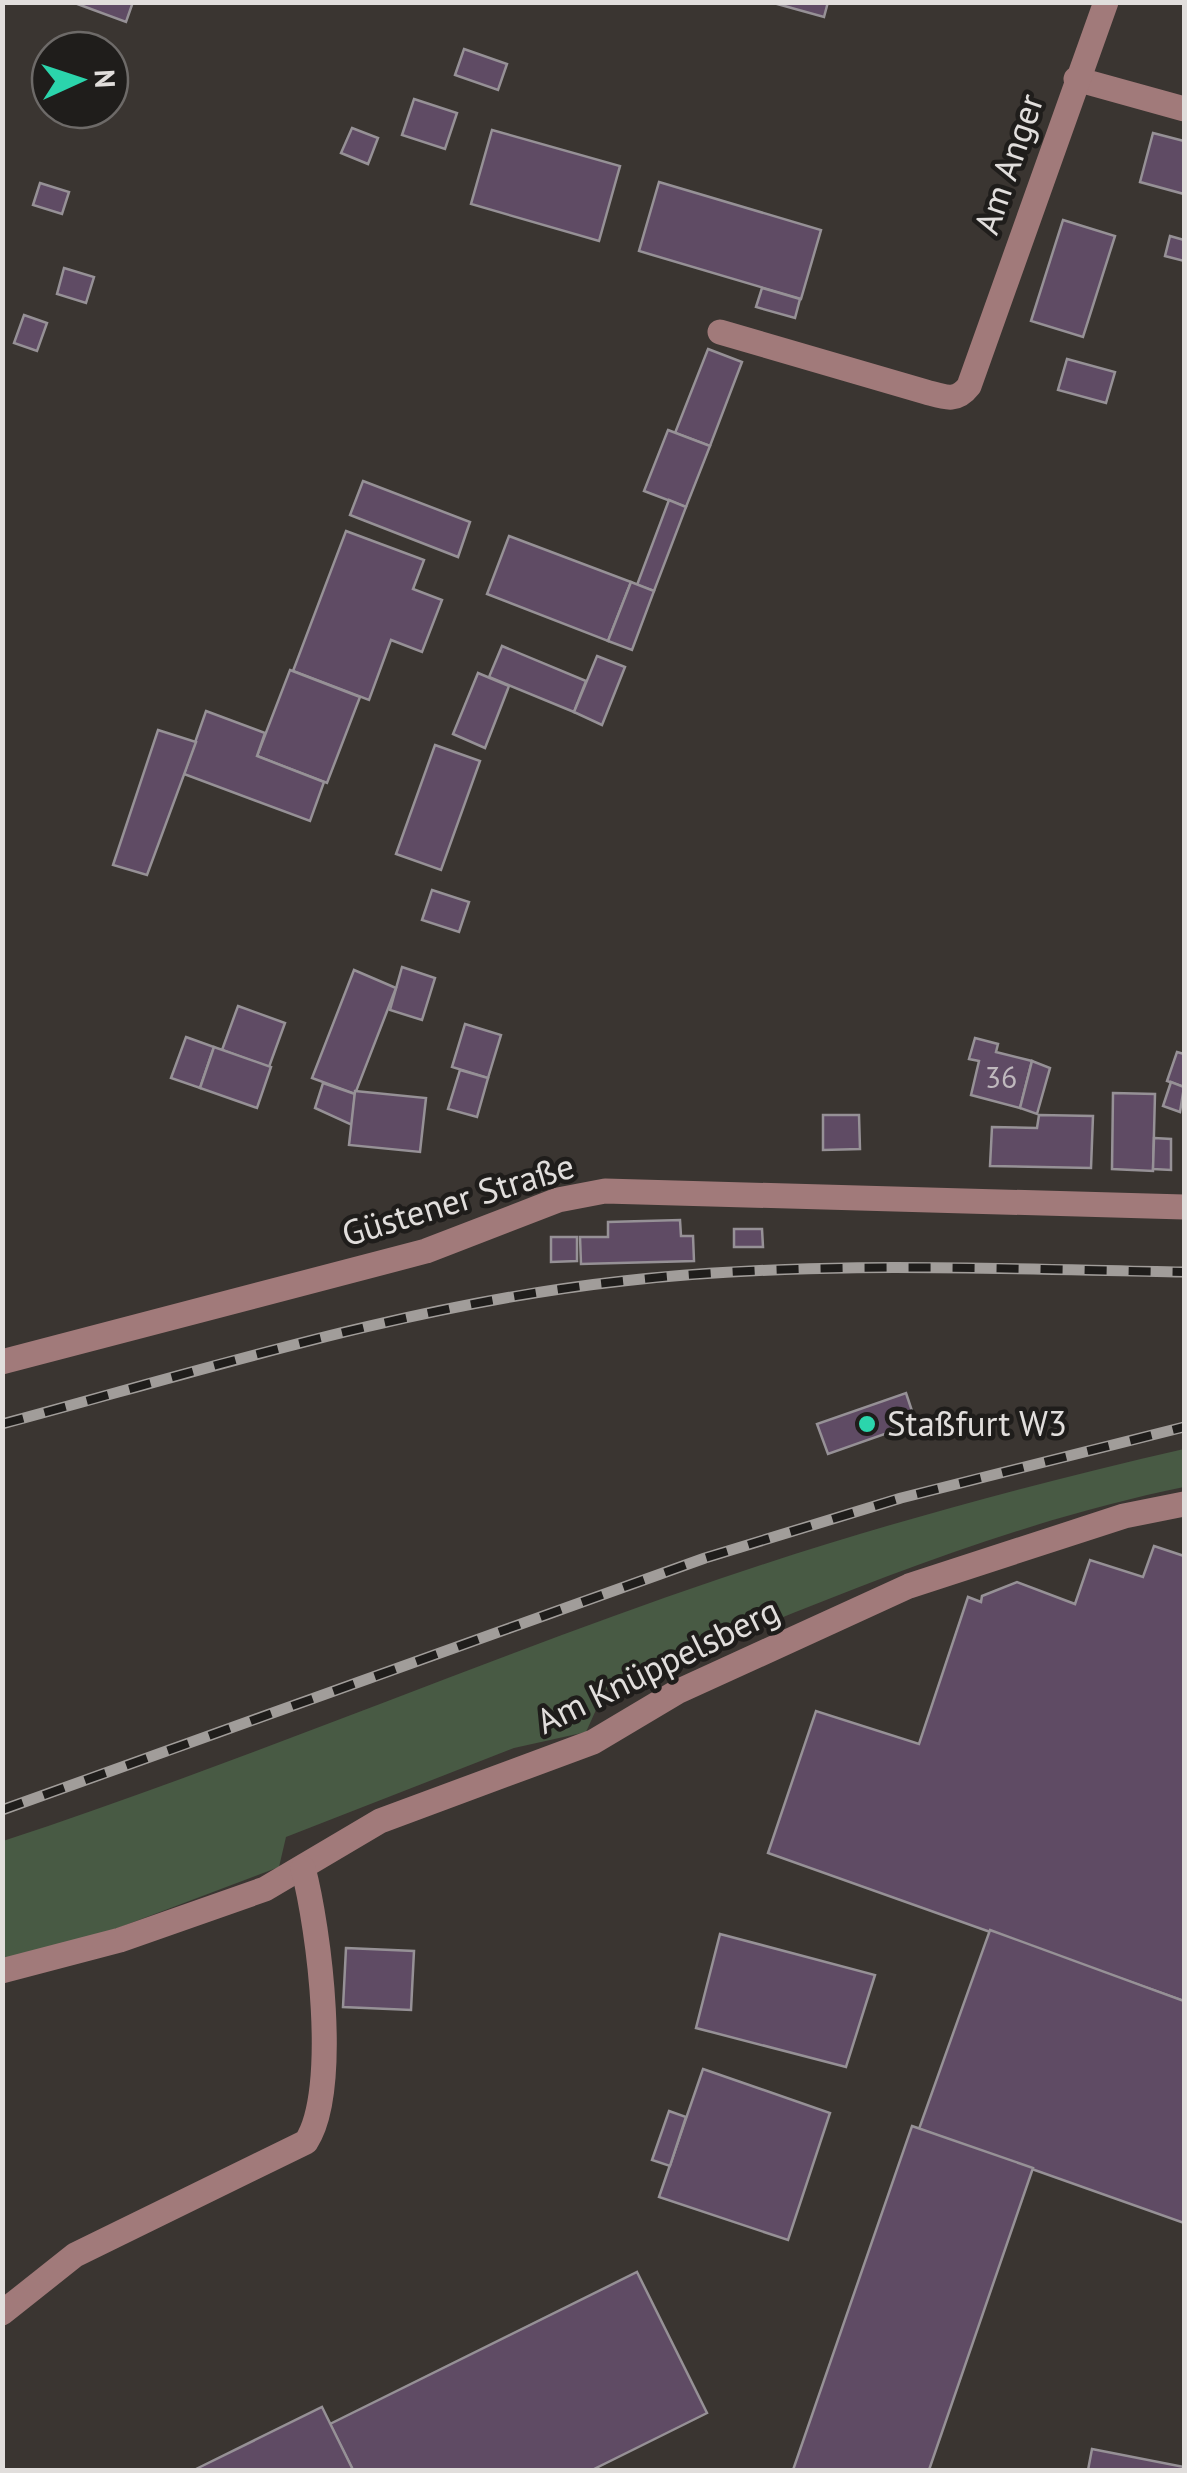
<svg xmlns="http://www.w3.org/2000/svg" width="1187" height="2473" font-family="'PT Sans',sans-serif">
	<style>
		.green { fill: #485a44 }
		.building { fill: #5f4b64; stroke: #969196; stroke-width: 2.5 }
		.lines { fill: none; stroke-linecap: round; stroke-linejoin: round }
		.minor { stroke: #a17a7a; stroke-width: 25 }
		.rail-casing { stroke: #a19d9a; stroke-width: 11 }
		.rail { stroke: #1f1d1b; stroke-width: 8; stroke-dasharray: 22; stroke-linecap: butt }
		.poi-dot { fill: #2bd5ac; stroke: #1f1d1b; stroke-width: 4 }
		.labels { text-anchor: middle; stroke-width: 9; stroke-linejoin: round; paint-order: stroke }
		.number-label { font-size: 30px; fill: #c0b9be }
		.street-label { font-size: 35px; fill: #e1dedc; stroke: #1f1d1b }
		.poi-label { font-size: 35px; fill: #e1dedc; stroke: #1f1d1b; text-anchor: start }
	</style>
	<rect width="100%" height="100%" fill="#3a3531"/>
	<!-- green -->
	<path class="green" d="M1184 1449V1487C984 1528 795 1613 605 1690L586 1732 514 1748 286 1837 279 1867 115 1929 3 1960V1841C244 1762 478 1661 719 1579 872 1527 1027 1485 1184 1449Z"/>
	<!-- building -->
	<g class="building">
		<polygon points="72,2 133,2 126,22"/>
		<polygon points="770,2 828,2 824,17"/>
		<polygon points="464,49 507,64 498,90 455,75"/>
		<polygon points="414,99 457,113 445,149 402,135"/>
		<polygon points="352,128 378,138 368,164 341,153"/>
		<polygon points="492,130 620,166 599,241 471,204"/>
		<polygon points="1153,133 1184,141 1184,194 1140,182"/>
		<polygon points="659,182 821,230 801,299 639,251"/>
		<polygon points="40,183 69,192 62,214 33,205"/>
		<polygon points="1063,220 1115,236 1083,337 1031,321"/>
		<polygon points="1170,236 1184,240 1184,261 1165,256"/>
		<polygon points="64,268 94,277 86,303 57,294"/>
		<polygon points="762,288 800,299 795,318 756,307"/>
		<polygon points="24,315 47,323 37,351 14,343"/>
		<polygon points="708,349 742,362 710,446 675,433"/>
		<polygon points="1067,359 1115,372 1106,403 1058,390"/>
		<polygon points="668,430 710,446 686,507 644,491"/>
		<polygon points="363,481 470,522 458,557 350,515"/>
		<polygon points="669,500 686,507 654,591 637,585"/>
		<polygon points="346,531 424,560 413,589 442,600 422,652 391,640 369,700 293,671"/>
		<polygon points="509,536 631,582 608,641 487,594"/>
		<polygon points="631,582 654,591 632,650 608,641"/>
		<polygon points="502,646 586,681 574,712 489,677"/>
		<polygon points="597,656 625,667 602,725 574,712"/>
		<polygon points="290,670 360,697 327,783 257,756"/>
		<polygon points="478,673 509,686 485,748 453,734"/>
		<polygon points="206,711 265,733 257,756 324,782 310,821 184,774"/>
		<polygon points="158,730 196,742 147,875 113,865"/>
		<polygon points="435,745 480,761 441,870 396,854"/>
		<polygon points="432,890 469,902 459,932 422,920"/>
		<polygon points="402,967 435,978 422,1020 390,1010"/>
		<polygon points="354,970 396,988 355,1094 312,1078"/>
		<polygon points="238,1006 285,1023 269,1067 222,1050"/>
		<polygon points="465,1024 501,1035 488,1078 452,1067"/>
		<polygon points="186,1037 214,1047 200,1088 171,1078"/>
		<polygon points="975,1038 998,1044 996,1052 1032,1061 1020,1108 971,1095 979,1061 969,1059"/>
		<polygon points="214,1047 271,1067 257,1108 200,1088"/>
		<polygon points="1177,1052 1184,1054 1184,1087 1167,1081"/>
		<polygon points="1032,1061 1050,1068 1037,1114 1020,1108"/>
		<polygon points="460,1070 488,1078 477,1117 448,1109"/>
		<polygon points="1171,1082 1184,1087 1180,1112 1163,1106"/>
		<polygon points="323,1083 355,1094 352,1125 315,1108"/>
		<polygon points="355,1091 426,1098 420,1152 349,1145"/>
		<polygon points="1113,1093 1155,1094 1153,1171 1112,1169"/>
		<polygon points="823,1115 859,1115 860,1149 823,1150"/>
		<polygon points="1039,1115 1093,1116 1091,1168 990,1166 992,1127 1037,1128"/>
		<polygon points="1154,1138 1171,1139 1171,1170 1153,1169"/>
		<polygon points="680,1220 681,1236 693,1236 694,1261 581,1264 580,1237 608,1237 608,1222"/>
		<polygon points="734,1229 762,1229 763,1247 734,1247"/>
		<polygon points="551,1237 577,1237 577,1261 551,1262"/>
		<polygon points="906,1393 916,1423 828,1454 817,1424"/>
		<polygon points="1154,1546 1184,1556 1184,2001 768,1853 816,1711 919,1744 968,1597 981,1602 982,1596 1017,1582 1075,1604 1090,1560 1143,1577"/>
		<polygon points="990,1930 1184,2001 1184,2223 919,2129"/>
		<polygon points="720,1934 875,1975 846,2067 696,2028"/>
		<polygon points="346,1948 414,1951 411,2010 343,2007"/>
		<polygon points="703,2069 830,2113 788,2240 659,2197"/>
		<polygon points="669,2111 686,2117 670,2166 652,2160"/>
		<polygon points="912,2126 1033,2168 929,2470 793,2470"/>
		<polygon points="637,2272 707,2413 592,2470 353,2470 330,2424"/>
		<polygon points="322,2407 353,2470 194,2470"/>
		<polygon points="1092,2449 1184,2467 1184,2470 1088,2470"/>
	</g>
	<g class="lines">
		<!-- minor -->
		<g class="minor">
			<polyline points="1076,79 1184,109"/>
			<path d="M720 332 926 392C944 397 956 403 969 386L1106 2"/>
			<polyline points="2,1362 426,1251 558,1200 605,1191 1184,1207"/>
			<polyline points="2,1971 120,1940 265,1889 380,1821 593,1742 677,1692 909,1586 1124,1516 1184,1504"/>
			<path d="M2 2313 75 2255 306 2142C340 2091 319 1928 303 1868"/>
		</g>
		<!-- rail casing -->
		<g class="rail-casing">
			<g id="rail">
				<path d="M2 1424C207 1369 412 1304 623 1281 809 1260 998 1269 1184 1272"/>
				<polyline points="2,1810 705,1558 901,1498 1184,1427"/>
			</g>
		</g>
		<!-- rail -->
		<use href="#rail" class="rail"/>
	</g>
	<!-- markers -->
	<circle class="poi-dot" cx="867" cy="1424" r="10"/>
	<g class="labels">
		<!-- number labels -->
		<g class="number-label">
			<text x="1001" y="1088">36</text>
		</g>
		<!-- street labels -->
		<g class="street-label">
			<text transform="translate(1009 164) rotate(-71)" y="12">Am Anger</text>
			<text transform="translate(458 1200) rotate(-17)" y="12">Güstener Straße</text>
			<text transform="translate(658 1666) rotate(-26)" y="12">Am Knüppelsberg</text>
		</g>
		<!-- poi labels -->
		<g class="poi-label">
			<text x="887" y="1436">Staßfurt W3</text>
		</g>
	</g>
	<!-- border -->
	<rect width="1187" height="2473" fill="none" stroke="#e1dedc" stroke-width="10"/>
	<!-- north arrow -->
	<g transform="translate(80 80) rotate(87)"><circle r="48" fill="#1f1d1b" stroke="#6d6a68" stroke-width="2.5"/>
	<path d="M0-8L18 38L0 25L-18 38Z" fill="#2bd5ac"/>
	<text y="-15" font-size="28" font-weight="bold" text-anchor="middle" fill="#e1dedc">N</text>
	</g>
</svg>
